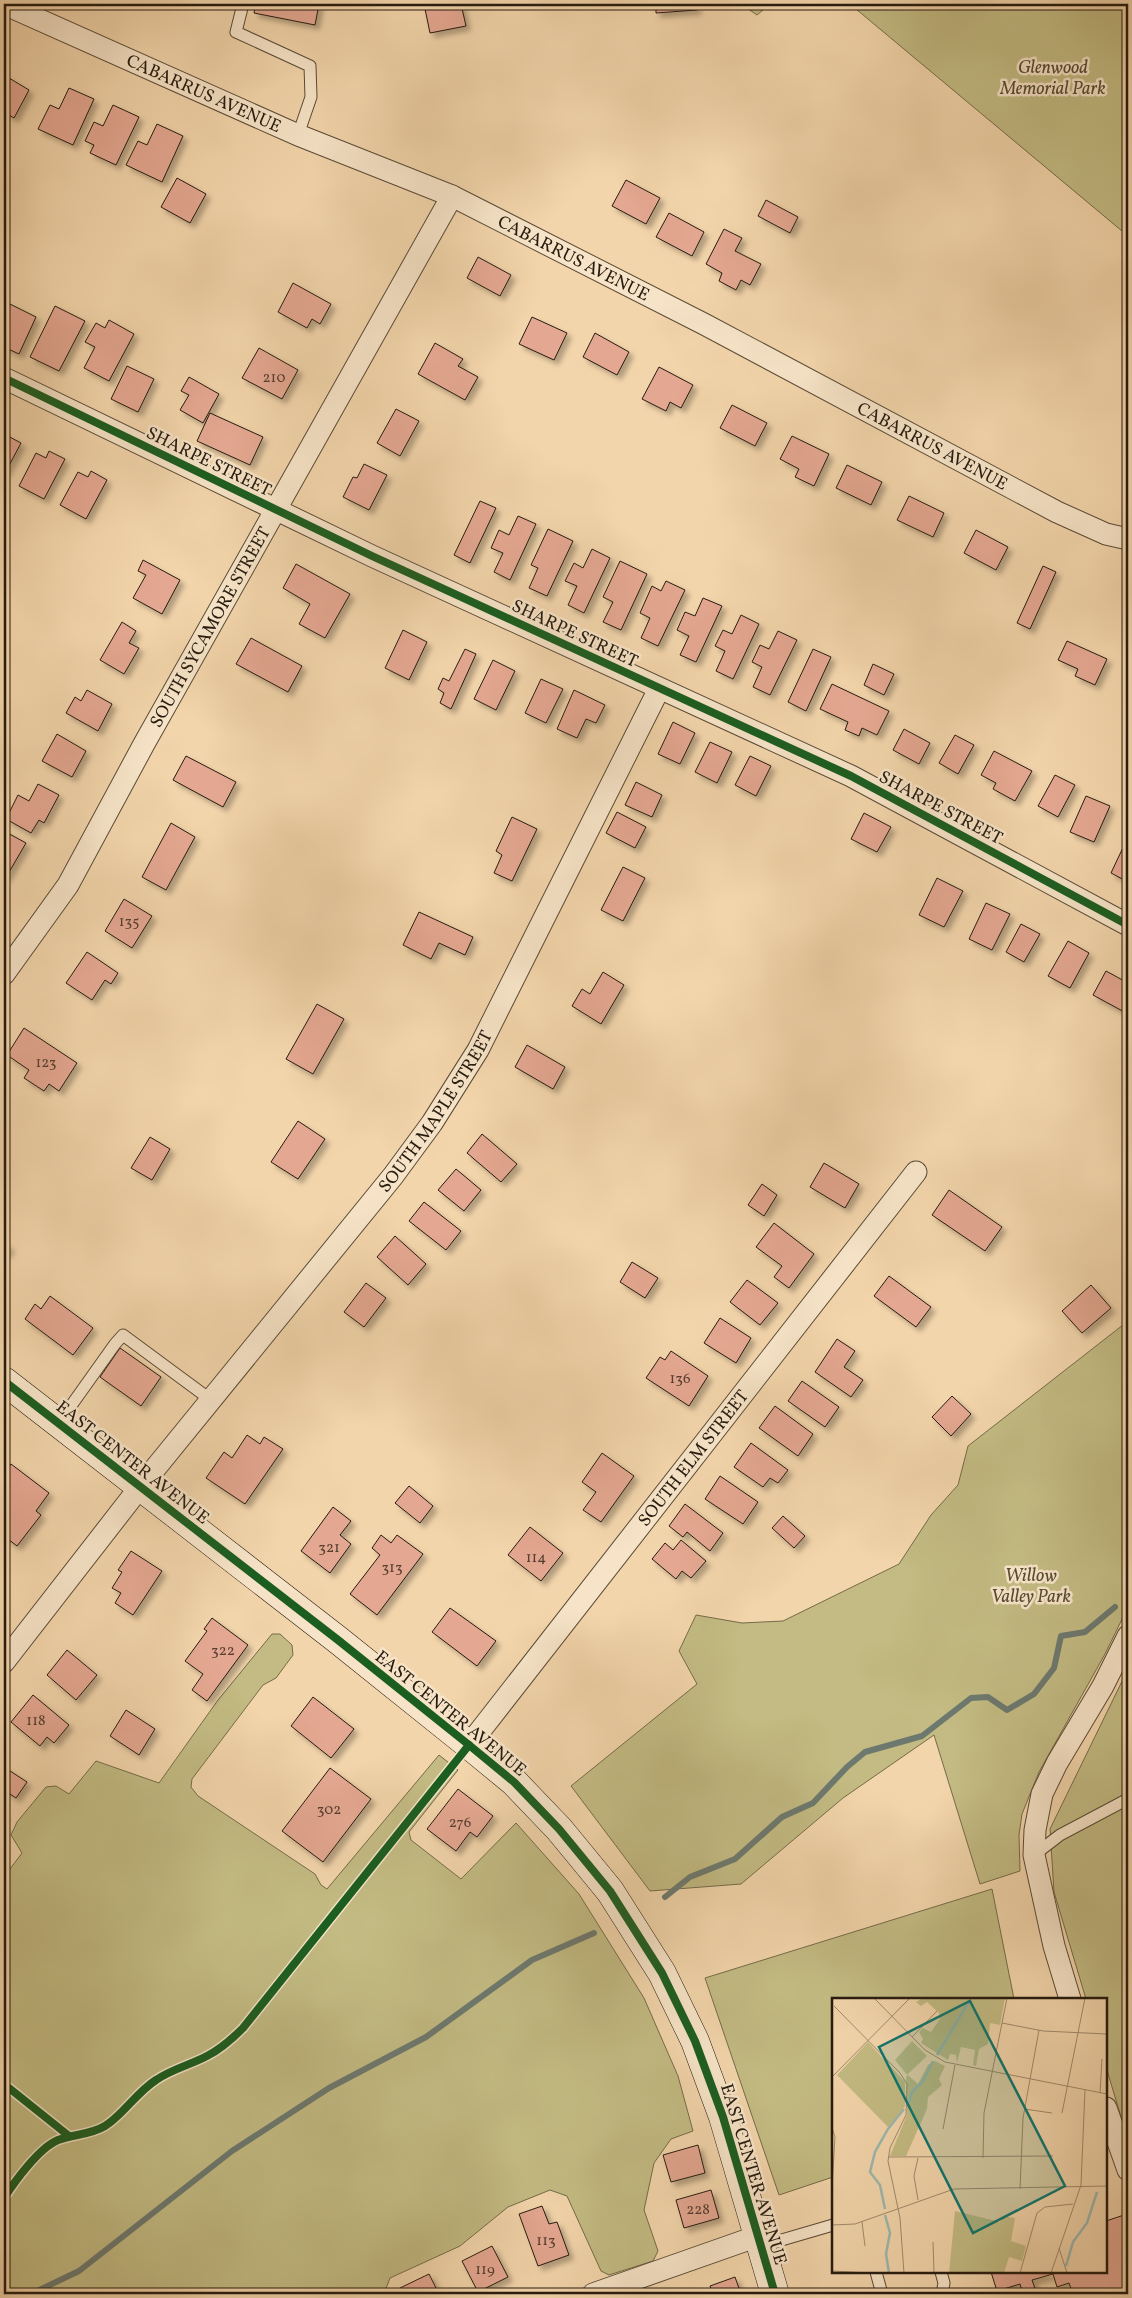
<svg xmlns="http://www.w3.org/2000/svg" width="1132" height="2298" font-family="Vollkorn,serif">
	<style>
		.green { fill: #c3bb83; stroke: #746b49 }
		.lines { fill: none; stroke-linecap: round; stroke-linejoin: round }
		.stream { stroke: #6d796f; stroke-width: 6 }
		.building { fill: #e4a791; stroke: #261b0f; filter: url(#shadow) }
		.lane-casing { stroke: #594a36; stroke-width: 13 }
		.street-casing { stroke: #594a36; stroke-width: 23 }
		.secondary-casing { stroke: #261b0f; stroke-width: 29 }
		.lane { stroke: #f7e4c8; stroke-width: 11 }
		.street { stroke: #f7e4c8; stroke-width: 21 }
		.secondary { stroke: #f7e4c8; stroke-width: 28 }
		.cycleway-casing { stroke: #f7e4c8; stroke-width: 11 }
		.cycleway { stroke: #1b5e20; stroke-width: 8 }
		.labels { text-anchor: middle; stroke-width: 5; stroke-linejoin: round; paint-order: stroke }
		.number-label { font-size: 15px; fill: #563e30 }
		.park-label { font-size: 18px; font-style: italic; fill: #554b32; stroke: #f7e4c8 }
		.street-label { font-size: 18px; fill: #261b0f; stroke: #f7e4c8 }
		.inset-river { fill: none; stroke: #9cb8af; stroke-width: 2.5 }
		.inset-road { fill: none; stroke: #a18b6d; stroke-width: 1 }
		.view { fill: #0f766e; fill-opacity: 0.15; stroke: #0f766e; stroke-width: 2.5 }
		.inset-edge { fill: none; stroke: #261b0f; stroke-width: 2.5 }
	</style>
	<defs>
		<filter id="shadow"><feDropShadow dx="4.5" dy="4.5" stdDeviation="2.5" flood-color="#0004"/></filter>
	</defs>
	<rect width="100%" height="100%" fill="#f3d5ab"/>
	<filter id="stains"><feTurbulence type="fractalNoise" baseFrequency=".004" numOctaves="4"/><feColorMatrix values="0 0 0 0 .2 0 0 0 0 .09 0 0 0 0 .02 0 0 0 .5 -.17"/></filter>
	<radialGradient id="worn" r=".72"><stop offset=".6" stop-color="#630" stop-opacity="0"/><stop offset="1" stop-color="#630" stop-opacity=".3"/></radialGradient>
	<!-- green -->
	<g class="green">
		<polygon points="741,4 770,4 757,15"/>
		<polygon points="850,4 1128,4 1128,236"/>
		<polygon points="1128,1321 1128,1607 1105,1654 1039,1772 1022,1814 1019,1835 1020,1871 980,1884 934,1735 843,1798 741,1884 650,1891 571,1786 697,1684 679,1651 696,1615 742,1623 783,1621 899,1564 931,1515 958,1485 968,1446"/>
		<polygon points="272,1634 280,1634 292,1645 293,1655 276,1678 263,1685 192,1779 191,1787 198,1796 315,1874 321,1885 327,1889 439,1755 458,1770 409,1832 411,1840 461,1879 516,1823 579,1894 644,1998 678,2076 693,2131 671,2139 654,2163 644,2210 658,2251 653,2261 609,2275 601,2271 567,2196 550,2190 508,2207 460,2246 390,2278 384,2294 4,2294 4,1877 22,1853 11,1835 17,1822 46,1787 56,1786 69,1794 96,1761 159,1783 218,1700"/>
		<polygon points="1128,1669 1128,2140 1106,2067 1106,1999 1086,1999 1054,1892 1050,1829"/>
		<polygon points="992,1889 1014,1999 833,1999 833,2177 779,2195 705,1978"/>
	</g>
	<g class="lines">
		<!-- stream -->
		<g class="stream">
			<polyline points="665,1897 690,1877 735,1859 782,1817 813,1803 847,1767 865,1752 922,1736 971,1698 988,1697 1007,1710 1034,1694 1054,1668 1061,1636 1085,1632 1115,1607"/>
			<polyline points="31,2294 79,2271 232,2151 329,2088 426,2037 532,1960 594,1933"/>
		</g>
	</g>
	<!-- building -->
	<g class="building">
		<polygon points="256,4 319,4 315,25 254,13"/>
		<polygon points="424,4 461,4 466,26 430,33"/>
		<polygon points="656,4 696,4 697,10 656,13"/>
		<polygon points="4,75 29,90 14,118 4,112"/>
		<polygon points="69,88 94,99 73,145 38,129 50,105 59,109"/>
		<polygon points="113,105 139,117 116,165 90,153 94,145 85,141 94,122 103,126"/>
		<polygon points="157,124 183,136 162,182 126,165 138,141 147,145"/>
		<polygon points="177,178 206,194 190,223 161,207"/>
		<polygon points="626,180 660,198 646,224 612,206"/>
		<polygon points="766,200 798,217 790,233 758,216"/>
		<polygon points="669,213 704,232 692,256 656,237"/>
		<polygon points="724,229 742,238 735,251 761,264 750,285 741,280 736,290 719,281 722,273 706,264"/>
		<polygon points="478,257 511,275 500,296 467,278"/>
		<polygon points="293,283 331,304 320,324 312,319 307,328 278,312"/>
		<polygon points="10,304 36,317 19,354 4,347 4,318"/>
		<polygon points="55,306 85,321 59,371 30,357"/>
		<polygon points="532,317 567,333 554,360 519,344"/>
		<polygon points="109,320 134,334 109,381 84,368 95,347 85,342 96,323 105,328"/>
		<polygon points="595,333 629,352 617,375 583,357"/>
		<polygon points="435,343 463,359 458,366 478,377 465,400 418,374"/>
		<polygon points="259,348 298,370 282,399 242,378"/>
		<polygon points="127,366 154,379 138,412 111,399"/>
		<polygon points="659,367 693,385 681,408 670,402 666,411 642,399"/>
		<polygon points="189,377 219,394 203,423 180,410 189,395 181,391"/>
		<polygon points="732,405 767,423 755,446 720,428"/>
		<polygon points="396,409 419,421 400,456 377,443"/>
		<polygon points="210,413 263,437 250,465 197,441"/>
		<polygon points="4,434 21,443 4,475"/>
		<polygon points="792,436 829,454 814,486 795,477 799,469 780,459"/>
		<polygon points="49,451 65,459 44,499 19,486 36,453 46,458"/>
		<polygon points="364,464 387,475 369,510 343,497 353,477 357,478"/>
		<polygon points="847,465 882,482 871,505 836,488"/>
		<polygon points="91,471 107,480 86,519 60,505 78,472 88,477"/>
		<polygon points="909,496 944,513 933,537 897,520"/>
		<polygon points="480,501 496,508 470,563 454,555"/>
		<polygon points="518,516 536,524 510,580 494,572 503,553 491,548 499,530 509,535"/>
		<polygon points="548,529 573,541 547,596 529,588 538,568 531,565"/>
		<polygon points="976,530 1008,547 996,570 964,553"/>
		<polygon points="592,549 610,558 584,613 568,605 577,586 565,581 574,563 583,568"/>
		<polygon points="143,560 180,580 162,614 133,598 146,575 138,571"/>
		<polygon points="620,561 647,574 621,630 603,622 613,602 603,597"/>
		<polygon points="296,564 350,594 325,638 299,624 310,604 283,588"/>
		<polygon points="1043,566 1056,572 1030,629 1017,623"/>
		<polygon points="666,581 685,590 658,646 641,638 650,618 640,613 652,586 661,591"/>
		<polygon points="703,598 722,606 696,662 680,655 689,636 677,630 685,612 695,616"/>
		<polygon points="741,615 759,624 733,679 716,671 725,651 715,646 723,630 732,634"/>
		<polygon points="122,622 136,631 129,643 139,648 124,674 100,660"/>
		<polygon points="403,630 427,642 409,680 385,668"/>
		<polygon points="778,631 797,640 770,695 753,687 762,667 752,662 760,645 769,649"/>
		<polygon points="251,638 302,666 288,692 236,664"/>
		<polygon points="1067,641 1107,659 1095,685 1075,676 1078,669 1058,660"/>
		<polygon points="465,649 476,654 451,709 440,703 444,693 438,689 443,678 449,681"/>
		<polygon points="813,649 831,657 806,711 788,702"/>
		<polygon points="493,660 515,671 496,710 474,699"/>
		<polygon points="873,664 894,674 884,695 864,685"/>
		<polygon points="541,679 563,689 546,723 525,713"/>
		<polygon points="832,684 889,711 877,735 862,728 859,736 845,730 848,722 820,709"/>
		<polygon points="87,690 112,704 98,731 66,713 75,697 81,701"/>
		<polygon points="574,690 605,705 596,723 586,719 577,738 557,729"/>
		<polygon points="673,722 695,733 680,764 658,754"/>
		<polygon points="904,729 930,743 919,764 893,750"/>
		<polygon points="57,734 86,751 72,777 42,761"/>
		<polygon points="955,735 974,745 958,774 939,763"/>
		<polygon points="710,742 732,752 717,783 695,772"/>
		<polygon points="994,751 1032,771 1015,801 993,789 996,783 981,775"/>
		<polygon points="186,756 236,782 223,807 173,780"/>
		<polygon points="750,756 771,766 756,796 735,785"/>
		<polygon points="1055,775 1075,785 1058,817 1038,806"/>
		<polygon points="636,782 662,795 652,817 625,805"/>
		<polygon points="38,784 59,795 44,823 39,820 31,833 6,819 18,795 29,801"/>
		<polygon points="1086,796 1110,806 1094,842 1070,832"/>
		<polygon points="617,812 646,827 635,848 606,833"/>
		<polygon points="864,813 891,827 877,852 851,839"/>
		<polygon points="512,817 537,829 512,881 494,873 502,855 496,851"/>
		<polygon points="171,823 195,837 166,890 142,877"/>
		<polygon points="4,831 26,843 5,879 4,879"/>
		<polygon points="1127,839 1128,840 1128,882 1111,873"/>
		<polygon points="623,867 645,878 623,921 601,910"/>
		<polygon points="937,878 963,891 944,927 919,915"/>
		<polygon points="124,899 152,916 132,948 105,931"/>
		<polygon points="986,903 1010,914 992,950 969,939"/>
		<polygon points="419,912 473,937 465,955 439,943 431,959 403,945"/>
		<polygon points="1021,924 1040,934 1024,962 1006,952"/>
		<polygon points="1068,941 1089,953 1070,988 1048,976"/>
		<polygon points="87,952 118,973 111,984 105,980 92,1000 66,983"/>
		<polygon points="1106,971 1128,983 1128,1014 1093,995"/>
		<polygon points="603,972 624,985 601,1024 572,1006 582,989 590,994"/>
		<polygon points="317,1004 344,1019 313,1074 286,1059"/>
		<polygon points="24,1028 77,1063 59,1091 49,1084 44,1091 24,1078 29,1070 7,1055"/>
		<polygon points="527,1045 565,1067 553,1089 515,1067"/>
		<polygon points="298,1121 325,1139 298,1179 271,1162"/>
		<polygon points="482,1134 517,1164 501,1182 467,1153"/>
		<polygon points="150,1137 170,1149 152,1180 131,1168"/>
		<polygon points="824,1163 859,1184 845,1208 810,1187"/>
		<polygon points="456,1169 481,1190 464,1211 438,1190"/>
		<polygon points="762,1184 777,1195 764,1216 748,1205"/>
		<polygon points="949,1190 1002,1227 985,1251 932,1215"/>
		<polygon points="424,1202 461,1231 446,1250 409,1221"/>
		<polygon points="774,1223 814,1254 789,1288 774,1277 782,1266 756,1247"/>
		<polygon points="395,1236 426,1264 408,1285 377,1257"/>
		<polygon points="4,1242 10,1248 4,1255"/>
		<polygon points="632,1262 658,1278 645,1298 620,1282"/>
		<polygon points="889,1276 931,1307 916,1327 874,1296"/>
		<polygon points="747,1280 778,1303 760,1325 730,1302"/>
		<polygon points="366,1283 386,1298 364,1327 344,1312"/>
		<polygon points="1091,1285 1111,1308 1082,1333 1062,1311"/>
		<polygon points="50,1296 93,1328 73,1355 25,1319 35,1304 41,1309"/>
		<polygon points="720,1318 751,1338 736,1363 704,1343"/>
		<polygon points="837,1339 855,1351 844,1367 863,1380 851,1397 815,1372"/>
		<polygon points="120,1348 161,1377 141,1406 100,1377"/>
		<polygon points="671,1351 708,1376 689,1406 646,1378 660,1357 665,1360"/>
		<polygon points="802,1381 839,1407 825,1427 788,1401"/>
		<polygon points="952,1396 971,1414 951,1436 932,1417"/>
		<polygon points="775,1406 813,1434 798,1456 759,1428"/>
		<polygon points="247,1435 260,1444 264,1437 283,1449 245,1504 206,1478 224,1452 232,1458"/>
		<polygon points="751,1443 788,1470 778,1483 770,1478 763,1487 734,1467"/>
		<polygon points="602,1453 634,1476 601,1522 583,1510 596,1492 582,1482"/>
		<polygon points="11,1464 49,1493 36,1511 41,1515 17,1546 4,1536 4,1474"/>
		<polygon points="720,1476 758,1502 743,1524 705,1499"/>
		<polygon points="409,1486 433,1506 420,1523 395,1503"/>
		<polygon points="685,1504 723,1533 710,1551 687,1532 683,1537 669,1526"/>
		<polygon points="333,1507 351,1521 340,1535 351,1544 330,1573 301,1551"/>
		<polygon points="783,1516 805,1536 794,1548 772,1528"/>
		<polygon points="530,1527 563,1553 541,1581 508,1555"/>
		<polygon points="381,1535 391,1543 397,1535 423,1554 377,1615 350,1594 380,1555 372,1548"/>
		<polygon points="681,1540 706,1561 691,1578 682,1571 676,1579 652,1559 665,1543 673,1550"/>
		<polygon points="131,1551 162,1571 133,1615 115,1603 121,1593 112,1588 122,1572 118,1570"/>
		<polygon points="450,1608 496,1641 477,1666 432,1632"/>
		<polygon points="212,1618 248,1645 207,1701 192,1690 203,1674 185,1661 207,1631 204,1629"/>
		<polygon points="67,1650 97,1675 76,1700 47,1675"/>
		<polygon points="33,1695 69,1725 54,1743 47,1737 40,1746 11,1722"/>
		<polygon points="313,1697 354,1729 331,1758 291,1726"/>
		<polygon points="126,1710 155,1729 139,1755 110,1736"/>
		<polygon points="4,1767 27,1782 16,1798 4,1790"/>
		<polygon points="330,1768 371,1799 323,1862 282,1831"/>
		<polygon points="458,1789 493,1816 477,1837 470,1832 456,1851 427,1829"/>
		<polygon points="698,2145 705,2173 671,2182 663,2155"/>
		<polygon points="711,2190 719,2218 684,2228 676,2200"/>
		<polygon points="542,2206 549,2224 557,2222 569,2255 538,2266 519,2214"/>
		<polygon points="1124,2215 1128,2228 1128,2294 1073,2294 1069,2283 1057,2287 1053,2274 1032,2280 1037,2294 1023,2294 1020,2284 997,2291 991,2272 1106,2272 1106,2221"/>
		<polygon points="492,2246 508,2277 478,2292 462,2261"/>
		<polygon points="429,2274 439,2294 403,2294 400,2288"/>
		<polygon points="735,2277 741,2294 713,2294 710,2286"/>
	</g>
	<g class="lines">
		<!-- lane casing -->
		<g class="lane-casing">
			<g id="lane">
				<polyline points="243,4 236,32 310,66 311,97 298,135"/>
				<polyline points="58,1424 115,1344 123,1335 211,1400"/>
				<polyline points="1034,1855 1060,1835 1128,1799"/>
				<polyline points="761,2246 833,2225"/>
				<polyline points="876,2272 882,2294"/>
				<polyline points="941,2272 944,2283 942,2294"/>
			</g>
		</g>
		<!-- street casing -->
		<g class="street-casing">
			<g id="street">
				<path id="s1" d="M4 4 298 135 452 196 704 324 1057 512 1106 534 1128 539"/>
				<polyline points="4,378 372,556 851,776 1128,925"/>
				<path id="s2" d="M4 974 68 885 144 744 452 196"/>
				<path id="s3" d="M4 1662 140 1487 393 1176 432 1123 478 1050 659 689"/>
				<path id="s4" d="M469 1745 916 1172"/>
				<polyline points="1070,1999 1054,1946 1034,1855 1035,1830 1042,1794 1057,1763 1103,1686 1128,1636"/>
				<polyline points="1106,2108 1128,2170"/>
				<polyline points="593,2294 758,2236"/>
			</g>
		</g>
		<!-- secondary casing -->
		<g class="secondary-casing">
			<polyline id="secondary" points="4,1381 338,1640 469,1745 514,1782 559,1829 610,1891 662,1973 695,2041 723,2117 775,2294"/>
		</g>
		<!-- lane -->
		<use href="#lane" class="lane"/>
		<!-- street -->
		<use href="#street" class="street"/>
		<!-- secondary -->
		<use href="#secondary" class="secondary"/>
		<!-- cycleway casing -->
		<g class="cycleway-casing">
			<g id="cycleway">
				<polyline points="4,378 372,556 851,776 1128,925"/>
				<polyline points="4,1381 338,1640 469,1745 514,1782 559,1829 610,1891 662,1973 695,2041 723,2117 775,2294"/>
				<polyline points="4,2084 69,2136"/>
				<path d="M4 2198C15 2181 39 2148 58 2140 74 2134 90 2135 105 2126 122 2116 137 2092 156 2080 172 2069 190 2065 207 2056 221 2049 232 2039 243 2028L469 1745"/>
			</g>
		</g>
		<!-- cycleway -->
		<use href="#cycleway" class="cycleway"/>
	</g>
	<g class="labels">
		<!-- number labels -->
		<g class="number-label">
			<text x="274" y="382">210</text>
			<text x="129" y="926">135</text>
			<text x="46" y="1067">123</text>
			<text x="680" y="1383">136</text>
			<text x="329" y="1552">321</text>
			<text x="536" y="1562">114</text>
			<text x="392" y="1572">313</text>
			<text x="223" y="1655">322</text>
			<text x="36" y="1725">118</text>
			<text x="329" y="1814">302</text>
			<text x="460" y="1827">276</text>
			<text x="698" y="2214">228</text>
			<text x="546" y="2245">113</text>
			<text x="485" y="2274">119</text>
		</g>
		<!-- park labels -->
		<g class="park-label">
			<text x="1053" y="73">Glenwood<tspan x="1053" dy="21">Memorial Park</tspan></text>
			<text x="1031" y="1581">Willow<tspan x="1031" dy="21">Valley Park</tspan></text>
		</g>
		<!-- street labels -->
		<g class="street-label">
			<text dy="6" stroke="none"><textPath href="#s1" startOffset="219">CABARRUS AVENUE</textPath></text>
			<text dy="6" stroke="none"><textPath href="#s1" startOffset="624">CABARRUS AVENUE</textPath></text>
			<text dy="6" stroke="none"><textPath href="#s1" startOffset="1029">CABARRUS AVENUE</textPath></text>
			<text transform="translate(209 461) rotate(26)" y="6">SHARPE STREET</text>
			<text dy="6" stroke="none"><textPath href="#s2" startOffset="404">SOUTH SYCAMORE STREET</textPath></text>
			<text transform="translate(575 633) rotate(25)" y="6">SHARPE STREET</text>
			<text transform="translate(941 807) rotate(28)" y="6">SHARPE STREET</text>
			<text dy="6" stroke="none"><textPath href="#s3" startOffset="700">SOUTH MAPLE STREET</textPath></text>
			<text dy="6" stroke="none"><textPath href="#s4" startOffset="364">SOUTH ELM STREET</textPath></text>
			<text transform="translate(133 1462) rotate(38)" y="6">EAST CENTER AVENUE</text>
			<text transform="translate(451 1713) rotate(39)" y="6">EAST CENTER AVENUE</text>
			<text transform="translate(754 2174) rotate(73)" y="6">EAST CENTER AVENUE</text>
		</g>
	</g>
	<!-- overview -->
	<g transform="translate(832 1998)">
		<rect width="275" height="275" fill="#f3d5ab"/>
		<path d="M91 0H173L168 27 158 25 156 46 147 51 144 68 141 67 143 52 129 49 125 65 124 57 118 56 116 62 89 45 91 41 87 34 91 30 99 34 108 21 107 15 95 4 89 8 84 4ZM80 43 95 58 75 77 63 62ZM36 44 73 84V108L56 129 5 77ZM103 63 113 68 107 81 110 87 96 99 95 111 74 158H58L75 117 74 79 76 77 86 86 96 67ZM123 213 168 224 171 218 183 220 179 243 194 248 190 263 177 259 172 275H117Z" fill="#c3bb83"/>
		<path class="inset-river" d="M105 57 139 0M77 105 80 94 91 83 101 63M53 211 48 187 38 174 43 154 56 131 72 111M53 217 58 235 54 256 57 275M234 268 241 244 255 225 265 194"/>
		<path class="inset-road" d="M42 0 93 52 113 64 275 96M2 8 68 75 75 86 74 117 58 150 56 163 68 220 72 275M170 25 211 33 275 36M80 39 105 13M0 79 78 0M268 95 270 61M192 111 220 115M230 115 253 0M0 130 3 139 0 189M111 131 123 67M56 159 221 158M86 160 82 178 86 202M151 160 152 115 175 0M188 191 191 120 207 32M30 224 33 248M0 227 23 226 122 191 275 188M101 244 102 275M227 250 235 275M0 273 37 275M188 275 205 215 213 209 241 206M219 275 249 187 253 92"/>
		<path class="view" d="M138 3 233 188 141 235 47 49Z"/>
		<rect width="275" height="275" class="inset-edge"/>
	</g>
	<!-- margin -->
	<rect width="1132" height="2298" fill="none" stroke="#f3d5ab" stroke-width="20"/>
	<rect x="5" y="5" width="1122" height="2288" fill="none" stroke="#261b0f" stroke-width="2.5"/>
	<rect x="10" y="10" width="1112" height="2278" fill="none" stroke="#261b0f"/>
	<rect width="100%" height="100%" filter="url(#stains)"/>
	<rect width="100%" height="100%" fill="url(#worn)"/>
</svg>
